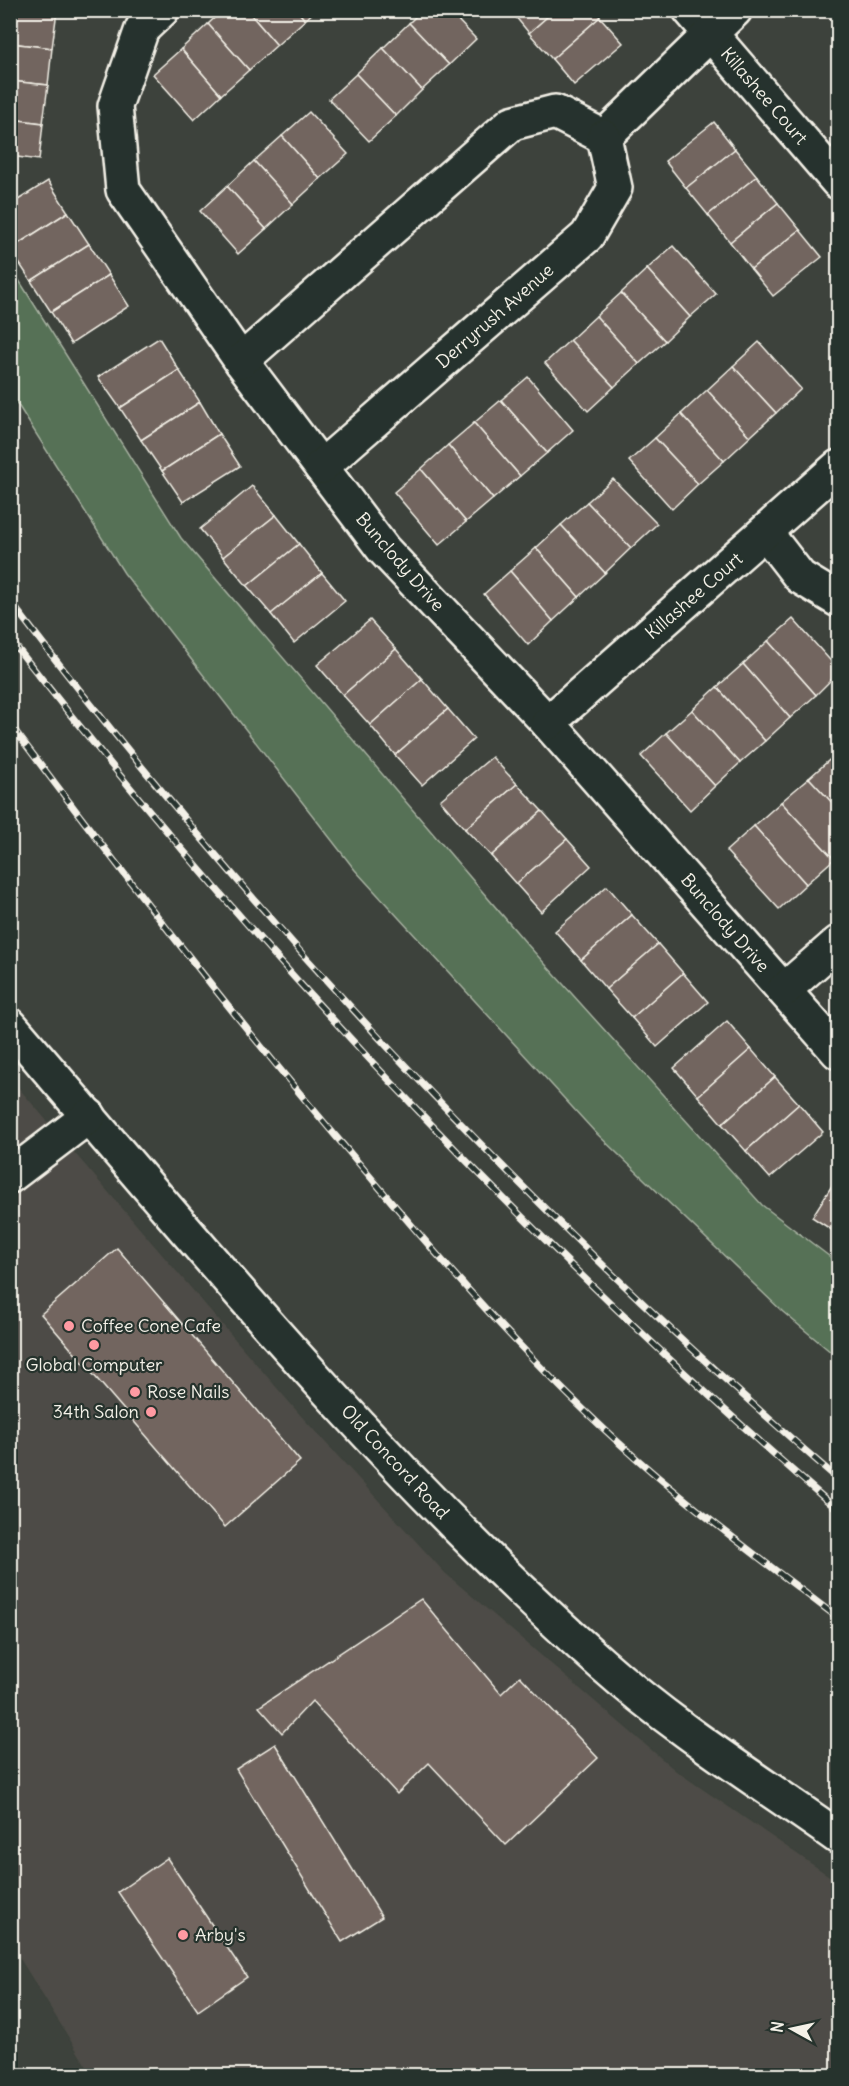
<svg xmlns="http://www.w3.org/2000/svg" width="849" height="2086" font-family="Delius,sans-serif">
	<style>
		.built { fill: #4d4c46 }
		.green { fill: #577157; stroke: #a6b1a0; stroke-width: 1.5 }
		.building { fill: #72655e; stroke: #f4f1e8; stroke-width: 1.5 }
		.lines { fill: none; stroke-linecap: round; stroke-linejoin: round }
		.minor-casing { stroke: #f4f1e8; stroke-width: 38 }
		.minor { stroke: #26332d; stroke-width: 33 }
		.rail-casing { stroke: #f4f1e8; stroke-width: 7 }
		.rail { stroke: #26332d; stroke-width: 4.5; stroke-dasharray: 14; stroke-linecap: butt }
		.poi-dot { fill: #ff9aa2; stroke: #26332d; stroke-width: 2 }
		.labels { text-anchor: middle; stroke-width: 4.5; stroke-linejoin: round; paint-order: stroke }
		.street-label { font-size: 18px; fill: #f4f1e8; stroke: #26332d }
		.poi-label { font-size: 18px; fill: #f4f1e8; stroke: #26332d; text-anchor: start }
	</style>
	<rect width="100%" height="100%" fill="#3d423c"/>
	<filter id="ink" filterUnits="userSpaceOnUse"><feTurbulence type="fractalNoise" baseFrequency=".0167" numOctaves="2"/><feDisplacementMap in="SourceGraphic" scale="12" xChannelSelector="R" yChannelSelector="G"/><feConvolveMatrix kernelMatrix="1 2 1 2 8 2 1 2 1" color-interpolation-filters="sRGB"/></filter>
	<g filter="url(#ink)">
		<!-- built -->
		<polygon class="built" points="10,1078 302,1417 445,1573 676,1771 838,1882 838,2075 92,2075 11,1944"/>
		<!-- green -->
		<polygon class="green" points="10,266 181,538 527,944 762,1205 838,1263 838,1358 783,1312 594,1131 355,870 124,573 11,394"/>
		<!-- building -->
		<g class="building">
			<polygon points="10,10 57,11 52,48 10,43"/>
			<polygon points="223,10 247,10 277,45 249,70 208,24"/>
			<polygon points="247,10 297,10 305,20 277,45"/>
			<polygon points="297,10 316,10 305,20"/>
			<polygon points="422,10 448,10 476,39 449,65 409,23"/>
			<polygon points="510,10 555,10 529,33"/>
			<polygon points="555,10 595,10 600,17 552,59 529,33"/>
			<polygon points="600,17 623,43 574,85 552,59"/>
			<polygon points="409,23 449,65 422,90 383,48"/>
			<polygon points="208,24 249,70 221,95 181,49"/>
			<polygon points="10,43 52,48 48,85 10,81"/>
			<polygon points="383,48 422,90 396,116 356,74"/>
			<polygon points="181,49 221,95 194,120 153,74"/>
			<polygon points="356,74 396,116 369,141 329,99"/>
			<polygon points="10,81 48,85 43,123 10,119"/>
			<polygon points="309,112 348,154 320,179 282,136"/>
			<polygon points="10,119 43,123 39,160 10,156"/>
			<polygon points="714,122 735,149 686,188 665,161"/>
			<polygon points="282,136 320,179 293,204 254,161"/>
			<polygon points="735,149 757,176 708,215 686,188"/>
			<polygon points="254,161 293,204 266,229 227,186"/>
			<polygon points="757,176 778,203 730,242 708,215"/>
			<polygon points="48,181 68,212 10,249 10,205"/>
			<polygon points="227,186 266,229 238,254 200,211"/>
			<polygon points="778,203 800,230 751,269 730,242"/>
			<polygon points="68,212 89,244 31,281 10,249"/>
			<polygon points="800,230 822,257 773,296 751,269"/>
			<polygon points="89,244 109,275 51,312 31,281"/>
			<polygon points="673,246 716,294 690,317 647,269"/>
			<polygon points="647,269 690,317 665,341 621,293"/>
			<polygon points="109,275 129,306 71,344 51,312"/>
			<polygon points="621,293 665,341 639,364 596,316"/>
			<polygon points="596,316 639,364 614,387 570,340"/>
			<polygon points="159,338 179,370 120,408 98,377"/>
			<polygon points="570,340 614,387 588,411 545,363"/>
			<polygon points="759,342 801,389 776,413 733,366"/>
			<polygon points="733,366 776,413 750,437 707,390"/>
			<polygon points="179,370 200,402 141,440 120,408"/>
			<polygon points="528,377 573,430 547,453 501,400"/>
			<polygon points="707,390 750,437 724,461 681,414"/>
			<polygon points="501,400 547,453 520,476 474,423"/>
			<polygon points="200,402 219,434 162,471 141,440"/>
			<polygon points="681,414 724,461 698,484 655,438"/>
			<polygon points="474,423 520,476 493,499 448,445"/>
			<polygon points="219,434 240,466 183,502 162,471"/>
			<polygon points="655,438 698,484 672,509 629,461"/>
			<polygon points="448,445 493,499 466,522 421,469"/>
			<polygon points="421,469 466,522 439,545 394,492"/>
			<polygon points="613,479 657,524 631,548 587,502"/>
			<polygon points="252,486 276,515 223,557 200,529"/>
			<polygon points="587,502 631,548 605,573 561,525"/>
			<polygon points="276,515 299,544 247,586 223,557"/>
			<polygon points="561,525 605,573 579,597 536,548"/>
			<polygon points="299,544 322,573 271,614 247,586"/>
			<polygon points="536,548 579,597 553,621 510,571"/>
			<polygon points="510,571 553,621 528,645 484,594"/>
			<polygon points="322,573 345,601 294,643 271,614"/>
			<polygon points="793,619 838,669 838,673 816,695 768,641"/>
			<polygon points="370,620 396,649 343,695 317,665"/>
			<polygon points="768,641 816,695 790,718 743,664"/>
			<polygon points="396,649 422,679 370,725 343,695"/>
			<polygon points="743,664 790,718 765,741 717,687"/>
			<polygon points="422,679 448,709 395,755 370,725"/>
			<polygon points="717,687 765,741 740,763 692,710"/>
			<polygon points="448,709 474,739 422,785 395,755"/>
			<polygon points="692,710 740,763 715,786 666,733"/>
			<polygon points="666,733 715,786 690,810 641,756"/>
			<polygon points="836,754 838,756 838,809 809,778"/>
			<polygon points="492,757 517,784 465,829 440,800"/>
			<polygon points="809,778 838,809 838,855 834,859 781,802"/>
			<polygon points="517,784 542,811 491,856 465,829"/>
			<polygon points="781,802 834,859 806,884 754,826"/>
			<polygon points="542,811 567,839 516,884 491,856"/>
			<polygon points="754,826 806,884 779,909 726,851"/>
			<polygon points="567,839 591,866 541,912 516,884"/>
			<polygon points="607,886 632,915 581,960 555,931"/>
			<polygon points="632,915 658,944 606,989 581,960"/>
			<polygon points="658,944 683,973 632,1018 606,989"/>
			<polygon points="683,973 708,1002 657,1047 632,1018"/>
			<polygon points="727,1021 751,1049 698,1096 674,1068"/>
			<polygon points="751,1049 775,1077 722,1124 698,1096"/>
			<polygon points="775,1077 799,1104 746,1151 722,1124"/>
			<polygon points="799,1104 823,1132 770,1178 746,1151"/>
			<polygon points="838,1176 838,1234 812,1217"/>
			<polygon points="117,1248 300,1461 225,1527 41,1314"/>
			<polygon points="421,1599 501,1694 520,1676 598,1758 506,1845 429,1763 397,1794 312,1701 282,1733 259,1707"/>
			<polygon points="275,1744 382,1917 342,1942 236,1769"/>
			<polygon points="167,1858 247,1977 198,2011 118,1892"/>
		</g>
		<g class="lines">
			<!-- minor casing -->
			<g class="minor-casing">
				<g id="minor">
					<polyline points="162,10 142,29 115,106 123,190 241,361 383,549 548,723 838,1052"/>
					<polyline points="690,10 838,182"/>
					<polyline points="241,361 512,123 555,112 604,137 735,10"/>
					<polyline points="321,467 587,236 615,188 604,137"/>
					<polyline points="766,533 800,577 838,600"/>
					<polyline points="548,723 838,467"/>
					<polyline points="784,990 838,943"/>
					<path d="M10 1025C199 1245 384 1472 602 1664 675 1729 759 1781 838 1837"/>
					<polyline points="10,1176 89,1116"/>
				</g>
			</g>
			<!-- minor -->
			<use href="#minor" class="minor"/>
			<!-- rail casing -->
			<g class="rail-casing">
				<g id="rail">
					<path d="M10 601C254 920 534 1217 838 1479"/>
					<path d="M10 639C258 955 534 1248 838 1510"/>
					<path d="M10 724C124 875 239 1024 362 1167 442 1262 526 1358 618 1442 687 1505 764 1561 838 1618"/>
				</g>
			</g>
			<!-- rail -->
			<use href="#rail" class="rail"/>
		</g>
	</g>
	<!-- markers -->
	<g class="poi-dot">
		<circle cx="69" cy="1326" r="6"/>
		<circle cx="94" cy="1345" r="6"/>
		<circle cx="135" cy="1392" r="6"/>
		<circle cx="151" cy="1412" r="6"/>
		<circle cx="183" cy="1935" r="6"/>
	</g>
	<g class="labels">
		<!-- street labels -->
		<g class="street-label">
			<text transform="translate(764 96) rotate(49)" y="6">Killashee Court</text>
			<text transform="translate(495 316) rotate(-41)" y="6">Derryrush Avenue</text>
			<text transform="translate(400 562) rotate(49)" y="6">Bunclody Drive</text>
			<text transform="translate(694 596) rotate(-41)" y="6">Killashee Court</text>
			<text transform="translate(725 923) rotate(49)" y="6">Bunclody Drive</text>
			<text transform="translate(395 1462) rotate(47)" y="6">Old Concord Road</text>
		</g>
		<!-- poi labels -->
		<g class="poi-label">
			<text x="81" y="1332">Coffee Cone Cafe</text>
			<text x="94" y="1371" text-anchor="middle">Global Computer</text>
			<text x="147" y="1398">Rose Nails</text>
			<text x="139" y="1418" text-anchor="end">34th Salon</text>
			<text x="195" y="1941">Arby's</text>
		</g>
	</g>
	<!-- margin -->
	<rect width="849" height="2086" fill="none" stroke="#26332d" stroke-width="36"/>
	<rect x="18" y="18" width="813" height="2050" fill="none" stroke="#f4f1e8" stroke-width="2" filter="url(#ink)"/>
	<!-- north arrow -->
	<g transform="translate(792 2029) rotate(278)" stroke="#26332d" stroke-width="4.5" paint-order="stroke">
	<path d="M0-4.5L10 22L0 15L-10 22Z" fill="#f4f1e8"/>
	<text y="-9" font-size="16" font-weight="bold" text-anchor="middle" fill="#f4f1e8">N</text>
	</g>
</svg>
